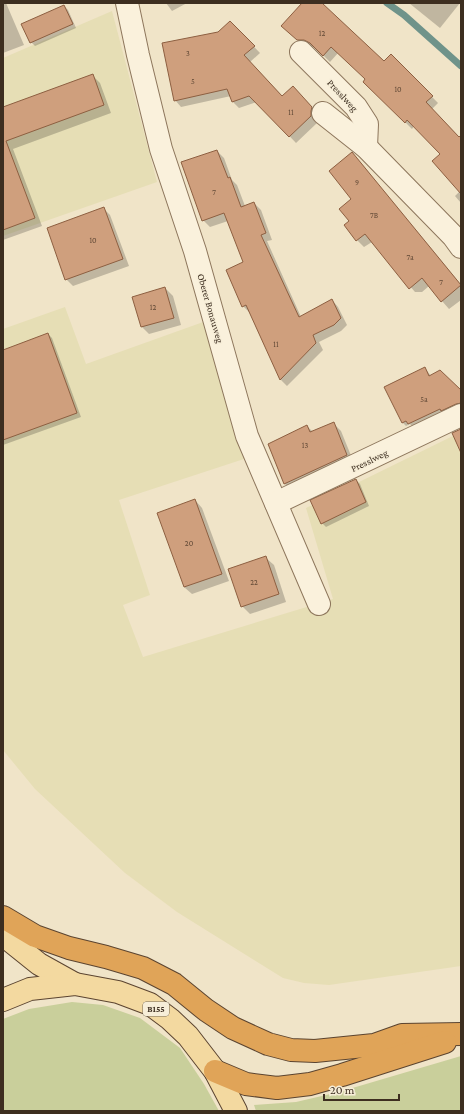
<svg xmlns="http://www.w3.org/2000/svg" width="464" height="1114" font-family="'Crimson Pro',serif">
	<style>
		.farmland { fill: #e6deb5 }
		.green { fill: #c9cf9b }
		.shadow { fill: #0003 }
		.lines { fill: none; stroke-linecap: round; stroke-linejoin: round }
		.stream { stroke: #6f938a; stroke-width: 7 }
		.building { fill: #cf9f7d; stroke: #8d5f41 }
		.minor-casing { stroke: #8d765c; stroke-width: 24 }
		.major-casing { stroke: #5b4430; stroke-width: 24 }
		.highway-casing { stroke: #5b4430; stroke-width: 24 }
		.minor { stroke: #faf1dc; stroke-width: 22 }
		.major { stroke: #f3d9a0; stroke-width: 22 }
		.highway { stroke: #e0a458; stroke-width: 22 }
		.labels { text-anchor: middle; stroke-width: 3; stroke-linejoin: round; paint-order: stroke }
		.number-label { font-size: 8px; fill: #624a37 }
		.shield { fill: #f7eed8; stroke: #756857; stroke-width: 1 }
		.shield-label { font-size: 9px; font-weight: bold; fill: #3d2e20 }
		.street-label { font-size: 10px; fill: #3d2e20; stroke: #f7eed8 }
	</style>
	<rect width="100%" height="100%" fill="#f0e4c8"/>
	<!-- farmland -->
	<g class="farmland">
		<polygon points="112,11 157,182 3,236 3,58"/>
		<polygon points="65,307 86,364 206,321 247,458 119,500 150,595 123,605 143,657 333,599 306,508 461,432 461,966 329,985 304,983 283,978 177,912 125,873 35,789 3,750 3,329"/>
	</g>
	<!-- green -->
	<g class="green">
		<polygon points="72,1002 103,1005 140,1018 180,1048 204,1084 219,1111 3,1111 3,1019 29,1009"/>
		<polygon points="461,1056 461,1111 256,1111 254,1105 296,1102 339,1092"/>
	</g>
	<!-- shadow -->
	<g class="shadow">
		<polygon points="3,3 6,3 24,45 3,53"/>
		<polygon points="166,3 187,3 172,11"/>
		<polygon points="304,3 320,3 384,62 391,55 438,103 432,109 460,138 461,137 461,203 455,196 460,191 442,154 414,126 412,129 365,82 367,80 338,53 330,62 317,49 311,46 304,46 289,32"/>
		<polygon points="409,3 460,3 440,28"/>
		<polygon points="64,6 68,10 76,28 35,46 31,42"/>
		<polygon points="230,22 260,53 250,62 283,97 293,88 319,114 317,123 296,143 257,102 239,108 233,102 231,96 181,107 175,100 219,32"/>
		<polygon points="92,75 100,83 111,113 13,149 42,226 3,240 3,108"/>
		<polygon points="217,151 224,158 232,180 237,185 245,206 254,203 261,210 272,240 267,241 301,317 332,300 338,307 347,325 341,331 319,342 323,350 287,386 281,380 250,313 243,306 245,263 228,221 210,227 203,220"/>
		<polygon points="352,153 359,161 461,285 461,300 449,309 429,286 422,292 415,292 372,242 364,247 357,240 350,221 352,199"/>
		<polygon points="103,208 110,215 129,266 73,286 66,279"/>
		<polygon points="165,288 173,296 181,325 149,334 141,326"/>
		<polygon points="48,334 52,338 81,417 3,445 3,351"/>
		<polygon points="425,368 431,376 461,392 461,407 413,427 410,424 406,426 402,422"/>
		<polygon points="333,423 341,431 354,463 292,491 285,484 307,426 313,432"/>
		<polygon points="356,480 360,484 369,506 326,527 322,523"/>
		<polygon points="195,500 202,508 229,581 192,594 184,587"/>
		<polygon points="266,558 274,565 286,602 250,614 242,606"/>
	</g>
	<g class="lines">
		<!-- stream -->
		<polyline class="stream" points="387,3 404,15 461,66"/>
	</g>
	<!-- building -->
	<g class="building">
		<polygon points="302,3 322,3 384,61 391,54 433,96 426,102 459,137 461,135 461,194 432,161 440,154 407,120 405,123 363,82 365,79 331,47 323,56 310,43 304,40 297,40 281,26"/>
		<polygon points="64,5 73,24 30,43 21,24"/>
		<polygon points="230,21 255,46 244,55 282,96 293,86 312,107 311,111 311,116 289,137 249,96 232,102 227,89 174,101 162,43 218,32"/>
		<polygon points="93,74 104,105 6,141 35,218 3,230 3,107"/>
		<polygon points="217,150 228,178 230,177 241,207 254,202 266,233 261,235 299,317 332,299 341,318 334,325 313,335 316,343 280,380 246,305 242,307 226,270 243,262 224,213 202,221 181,162"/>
		<polygon points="352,152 461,285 441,302 422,278 409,289 365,234 356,241 344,225 349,221 339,209 351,199 329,171"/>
		<polygon points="104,207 123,259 65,280 47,228"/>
		<polygon points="165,287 174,318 141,327 132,297"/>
		<polygon points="48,333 77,413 3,440 3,350"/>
		<polygon points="425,367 429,376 440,370 461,390 461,403 456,404 441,411 440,409 408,424 406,421 402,423 384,387"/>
		<polygon points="334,422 347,455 284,484 268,444 307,425 310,432"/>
		<polygon points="461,429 461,453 452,433"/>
		<polygon points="356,479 366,502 321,524 310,500"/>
		<polygon points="195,499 222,574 184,587 157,513"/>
		<polygon points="266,556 279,594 241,607 228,569"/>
	</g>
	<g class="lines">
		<!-- minor casing -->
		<g class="minor-casing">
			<g id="minor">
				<polyline points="127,3 138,55 161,149 195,251 247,436 319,604"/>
				<polyline points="301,52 356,107 367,124 366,147"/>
				<polyline points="323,113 366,147 453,236 461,247"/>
				<polyline points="276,503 461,415"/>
			</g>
		</g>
		<!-- major casing -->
		<g class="major-casing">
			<g id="major">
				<polyline points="3,935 39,964 75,984"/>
				<polyline points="3,1000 30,989 75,984 118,992 150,1004 170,1019 188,1036 215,1071 236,1111"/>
			</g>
		</g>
		<!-- highway casing -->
		<g class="highway-casing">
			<g id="highway">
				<polyline points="3,917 35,936 69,948 106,957 143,968 174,984 206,1010 233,1028 268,1044 291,1050 315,1051 374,1045 402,1035 461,1034"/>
				<polyline points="215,1071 246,1084 277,1088 310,1084 342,1075 445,1042"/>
			</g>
		</g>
		<!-- minor -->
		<use href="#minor" class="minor"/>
		<!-- major -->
		<use href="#major" class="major"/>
		<!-- highway -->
		<use href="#highway" class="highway"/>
	</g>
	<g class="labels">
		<!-- number labels -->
		<g class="number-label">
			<text x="322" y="36">12</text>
			<text x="188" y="56">3</text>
			<text x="193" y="84">5</text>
			<text x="398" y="92">10</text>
			<text x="291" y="115">11</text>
			<text x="357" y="185">9</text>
			<text x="214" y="195">7</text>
			<text x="374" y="218">7B</text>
			<text x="93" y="243">10</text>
			<text x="410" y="260">7a</text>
			<text x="441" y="285">7</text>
			<text x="153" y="310">12</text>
			<text x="276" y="347">11</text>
			<text x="424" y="402">5a</text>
			<text x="305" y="448">13</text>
			<text x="189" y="546">20</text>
			<text x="254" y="585">22</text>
		</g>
		<!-- shield labels -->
		<rect class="shield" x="143" y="1002" width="26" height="14" rx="3"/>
		<g class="shield-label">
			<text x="156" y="1012">B155</text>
		</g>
		<!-- street labels -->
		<g class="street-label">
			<text transform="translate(343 95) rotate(47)" y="4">Presslweg</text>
			<text transform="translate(211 308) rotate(74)" y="4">Oberer Bonauweg</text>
			<text transform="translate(369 460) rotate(-26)" y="4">Presslweg</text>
		</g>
	</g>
	<!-- border -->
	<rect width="464" height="1114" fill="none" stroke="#3d2e20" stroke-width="8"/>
	<!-- scale -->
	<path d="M324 1094v6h75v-6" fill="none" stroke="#3d2e20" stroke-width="2"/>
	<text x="330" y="1094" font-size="12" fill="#3d2e20" stroke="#f7eed8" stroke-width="3" paint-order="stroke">20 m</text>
</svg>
